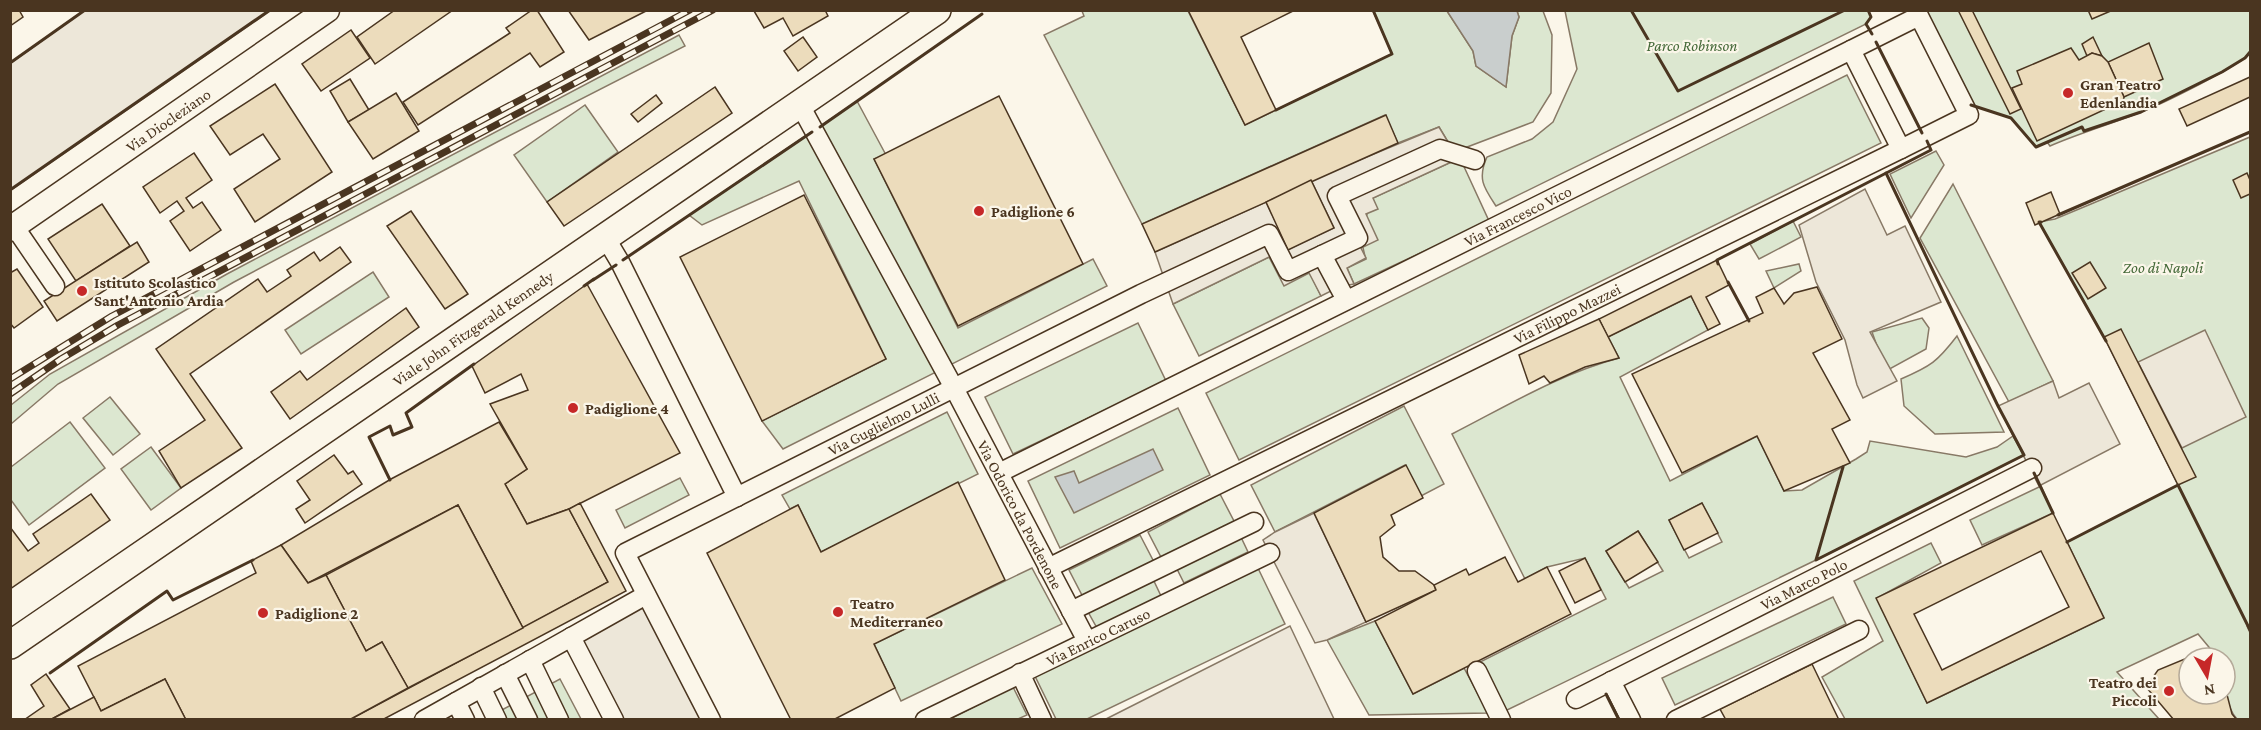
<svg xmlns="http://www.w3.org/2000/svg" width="2261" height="730" font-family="'Crimson Pro',serif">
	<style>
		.green { fill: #dce7d0; stroke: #887966; stroke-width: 1.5; fill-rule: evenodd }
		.parking { fill: #ede7d9; stroke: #887966; stroke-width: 1.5 }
		.water { fill: #c9cecd; stroke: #887966; stroke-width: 1.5 }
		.building { fill: #ecdcbc; stroke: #4a3520; stroke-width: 1.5; fill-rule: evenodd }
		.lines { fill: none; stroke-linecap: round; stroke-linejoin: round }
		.street-casing { stroke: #4a3520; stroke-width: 21 }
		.secondary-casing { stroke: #4a3520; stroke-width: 27 }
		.primary-casing { stroke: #4a3520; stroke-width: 30 }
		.street { stroke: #fbf6e9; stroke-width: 18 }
		.secondary { stroke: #fbf6e9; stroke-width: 24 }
		.primary { stroke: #fbf6e9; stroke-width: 27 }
		.rail-casing { stroke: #4a3520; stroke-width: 7 }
		.rail { stroke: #fbf6e9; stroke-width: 4.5; stroke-dasharray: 14; stroke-linecap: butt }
		.wall { stroke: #4a3520; stroke-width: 3 }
		.poi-dot { fill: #c62828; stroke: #fbf6e9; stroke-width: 2 }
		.labels { text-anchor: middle; stroke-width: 4.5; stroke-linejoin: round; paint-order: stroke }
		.park-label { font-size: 16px; font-style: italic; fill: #436837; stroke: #fbf6e9 }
		.poi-label { font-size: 16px; font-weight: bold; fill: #4a3520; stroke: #fbf6e9; text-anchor: start }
		.street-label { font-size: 16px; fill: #4a3520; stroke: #fbf6e9 }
	</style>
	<rect width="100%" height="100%" fill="#fbf6e9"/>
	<!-- green -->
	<g class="green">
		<polygon points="1082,11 1188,11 1245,125 1392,54 1373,11 1447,11 1473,51 1476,66 1506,87 1512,36 1519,17 1517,11 1543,11 1552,35 1551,93 1533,122 1454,152 1439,127 1398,143 1385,115 1142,224 1044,35 1084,16"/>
		<path d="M1565 11 1868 10 1871 17 1866 24 1496 206C1484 188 1477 179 1487 157L1532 139 1553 122 1577 69Z"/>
		<path d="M1926 11H2250C2250 20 2253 44 2250 52 2245 64 2157 106 2141 112 2111 124 2080 133 2050 146L2047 142 2036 147 2011 118 1971 105Z"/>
		<polygon points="679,35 685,46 499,141 234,282 58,384 11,424 11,405 50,374 227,274"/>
		<polygon points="1847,75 1881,143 1239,460 1206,393"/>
		<polygon points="857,101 886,155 874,159 958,328 1093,259 1107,286 783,449 762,421 886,359 799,181 702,225 689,215"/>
		<polygon points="585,105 618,152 547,202 514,155"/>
		<path d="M2250 137V630L2247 626 2250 633V719H2237C2223 704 2225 678 2225 658H2218L2198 634 2117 672 2159 719H1845L1822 677 1883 641 1854 581 1931 543 1941 563 1877 598 1927 703 2104 618 2067 542 2178 485 2104 337 2039 222 2055 219 2091 204Z"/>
		<polygon points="1936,151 1944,165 1911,218 1890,174"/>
		<path d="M1460 158 1489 221 1354 284 1347 268 1366 259C1358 239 1365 217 1373 198Z"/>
		<polygon points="1953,184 2053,381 2009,402 1920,238"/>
		<polygon points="1793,221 1801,237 1759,259 1750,244"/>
		<polygon points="1269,257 1310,273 1321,296 1199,356 1173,304"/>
		<polygon points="1799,264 1801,271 1774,288 1766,271"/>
		<polygon points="373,272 389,297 301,354 285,330"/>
		<path d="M1691 296 1708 330 1620 377 1670 481 1757 436 1784 491 1802 490 1856 459 1867 452 1870 441 1966 457 1997 447 2013 436 2024 455 1816 560 1505 711 1480 662 1606 599 1585 558 1547 567 1525 579 1452 434C1507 406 1559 374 1619 358L1608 337ZM1702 503 1722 542 1689 558 1669 520ZM1638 531 1663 571 1629 588 1606 551Z"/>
		<polygon points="1922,318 1929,328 1926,349 1886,371 1872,332"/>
		<polygon points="1138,323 1166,381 1013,454 985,397"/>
		<path d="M1957 336 2004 432 1935 434 1904 406 1901 379C1931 366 1937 362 1957 336Z"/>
		<polygon points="110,397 140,434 113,455 83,418"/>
		<polygon points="1404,406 1444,484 1421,496 1405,465 1275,532 1251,485"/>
		<polygon points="1178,408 1210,475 1060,548 1028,481"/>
		<polygon points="947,412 978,474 821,552 798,505 790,509 782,495"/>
		<polygon points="70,422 105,468 29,525 11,500 11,467"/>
		<polygon points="151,447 181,488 151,510 121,469"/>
		<polygon points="680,478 689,495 625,528 616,510"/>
		<polygon points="2041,486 2053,513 1982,545 1970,520"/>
		<polygon points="1220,494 1235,523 1163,561 1148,532"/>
		<polygon points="1239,533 1248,552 1184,583 1174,563"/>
		<polygon points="1140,535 1155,564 1084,599 1069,570"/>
		<polygon points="1255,562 1285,624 1087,719 1056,719 1032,670"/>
		<polygon points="1032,568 1062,624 901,701 874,644"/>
		<polygon points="1152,577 1161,596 1097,628 1087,610"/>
		<polygon points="1833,597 1846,624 1675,705 1662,678"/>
		<polygon points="1375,621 1413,694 1464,668 1488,713 1369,715 1327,640"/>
		<polygon points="560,679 581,719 483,720"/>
		<polygon points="1013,687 1027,715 1018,719 948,720"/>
	</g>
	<!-- parking -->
	<g class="parking">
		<polygon points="85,10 270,11 11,190 11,63"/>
		<polygon points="1439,127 1454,152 1460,158 1373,198 1378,209 1366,214 1378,240 1361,248 1366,258 1347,268 1354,284 1339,287 1321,296 1309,273 1284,286 1269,257 1173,304 1155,252 1266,202 1289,249 1334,228 1311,180"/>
		<polygon points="1865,189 1887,235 1905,226 1941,302 1870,332 1897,381 1863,398 1857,385 1845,340 1816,282 1799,225"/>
		<polygon points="2205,330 2246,417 2182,448 2138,362"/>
		<polygon points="2053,381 2059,398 2089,383 2120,444 2039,486 1998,406"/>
		<polygon points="1314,513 1366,622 1327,640 1315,643 1263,540 1275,532"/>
		<polygon points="649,585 719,719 606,719 562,634"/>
		<polygon points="1290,626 1334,719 1106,719"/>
	</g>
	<!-- water -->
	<g class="water">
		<polygon points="1447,11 1517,11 1519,17 1512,36 1506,87 1476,66 1473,51"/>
		<polygon points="1153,449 1163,470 1074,513 1055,477 1074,471 1079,483"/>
	</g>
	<!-- building -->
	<g class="building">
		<polygon points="10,10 19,10 23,17 10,26"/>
		<polygon points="395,10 453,10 375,64 357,37"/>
		<polygon points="532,10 537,10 564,52 540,67 530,53 418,125 403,102 510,33 506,28"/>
		<polygon points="568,10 648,10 589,40"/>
		<polygon points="825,10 828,16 793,36 783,18 764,28 754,11"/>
		<polygon points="1188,10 1295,10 1241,37 1276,110 1245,125"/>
		<polygon points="1958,10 1972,10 2021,109 2010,114"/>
		<polygon points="2088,10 2113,10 2092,19"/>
		<polygon points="351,30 370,58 321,91 302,64"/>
		<polygon points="803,37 817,57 798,71 784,51"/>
		<polygon points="2093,37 2102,56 2092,53 2087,56 2082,44"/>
		<polygon points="2149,43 2163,79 2124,97 2108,62"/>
		<polygon points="2071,48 2079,60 2092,53 2102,56 2108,62 2124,97 2123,101 2037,141 2012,88 2022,84 2017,71"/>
		<polygon points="2250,77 2250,97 2187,126 2179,109"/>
		<polygon points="350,79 369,110 348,122 330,91"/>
		<polygon points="275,84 332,172 255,222 234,189 280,159 263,134 230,155 210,126"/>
		<polygon points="715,87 732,113 564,226 547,202"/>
		<polygon points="396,93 419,131 373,159 348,122"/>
		<polygon points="656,95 662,103 638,122 631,114"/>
		<polygon points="999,96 1083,264 958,326 874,159"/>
		<polygon points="1386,115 1398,143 1155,252 1142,224"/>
		<polygon points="194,153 212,180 186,198 193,208 202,202 221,230 190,251 170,221 184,211 177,201 160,213 143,187"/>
		<polygon points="2247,173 2250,180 2250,194 2241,198 2233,180"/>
		<polygon points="1311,180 1334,228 1288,250 1266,202"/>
		<polygon points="2051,192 2060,214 2035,225 2026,203"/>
		<polygon points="804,195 886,359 762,421 680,257"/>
		<polygon points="102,204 130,246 76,281 48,239"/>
		<polygon points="411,211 468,294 445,309 387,226"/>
		<polygon points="137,242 149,262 57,321 44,301"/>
		<polygon points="340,247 351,262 190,374 242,448 181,488 159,451 205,420 156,349 258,279 267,292 291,276 287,270 314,252 320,261"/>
		<polygon points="1717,260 1729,285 1706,297 1720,324 1708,330 1691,296 1608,337 1599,319"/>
		<polygon points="2090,262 2106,288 2088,299 2072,273"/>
		<polygon points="17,269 43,307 14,328 10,323 10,273"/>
		<polygon points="587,284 680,453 569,509 527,524 505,484 527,469 490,404 528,390 521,374 485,393 472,366"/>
		<polygon points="1817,287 1842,339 1813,353 1850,420 1832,429 1850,463 1784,491 1757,436 1682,473 1632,374 1763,313 1756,297 1774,288 1784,304 1794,293"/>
		<polygon points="406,308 419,327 290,419 271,392 300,371 307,380"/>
		<polygon points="1599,319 1619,358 1585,367 1550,383 1544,376 1529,384 1519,355"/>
		<polygon points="2121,329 2196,477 2178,485 2104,337"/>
		<polygon points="499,422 527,469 505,484 527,524 569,509 608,582 523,628 458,505 308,583 281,545 391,479"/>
		<polygon points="334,455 348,474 353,471 362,484 305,523 296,509 310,500 297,481"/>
		<polygon points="1406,465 1423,498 1391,515 1395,525 1380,537 1383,557 1399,571 1415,571 1434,585 1436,590 1366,622 1314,513"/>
		<polygon points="958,482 1005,580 874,644 895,688 833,720 791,720 707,553 798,505 821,552"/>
		<polygon points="91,494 110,520 10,589 10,527 28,551 39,543 33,534"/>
		<polygon points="580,503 626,591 382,720 349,720 608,582 569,509"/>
		<polygon points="1702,503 1718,533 1684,550 1669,520"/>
		<polygon points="458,505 523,628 408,688 382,642 366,651 326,575"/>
		<path d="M2053 513 2104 618 1927 703 1876 598ZM2041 551 2069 607 1942 670 1914 614Z"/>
		<polygon points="1638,531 1658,562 1625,582 1606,551"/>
		<polygon points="281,545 308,583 326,575 366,651 382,642 408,688 349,720 186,720 165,679 101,711 78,666 256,573 251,561"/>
		<polygon points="1505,557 1518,582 1547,567 1571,614 1413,694 1375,621 1436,590 1434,585 1466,569 1469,575"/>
		<polygon points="1585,558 1601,590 1575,603 1559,571"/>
		<polygon points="2192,656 2218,658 2189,658 2189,694 2225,694 2225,687 2232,714 2237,720 2174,720 2146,687 2158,670"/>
		<polygon points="1812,664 1839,720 1726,720 1720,709"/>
		<polygon points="46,674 70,709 50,720 24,720 44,706 31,685"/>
		<polygon points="165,679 186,720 50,720 94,697 101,711"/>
	</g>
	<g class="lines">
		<!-- street casing -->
		<g class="street-casing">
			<g id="street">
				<polygon points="1919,16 1969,115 1901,149 1851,50"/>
				<path id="s1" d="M800 105 954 388 1087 641"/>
				<polyline points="14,226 55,286"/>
				<polyline points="605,237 620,262 737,497"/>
				<polyline points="1322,255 1346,300"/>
				<path id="s2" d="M999 473 1851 50"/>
				<path id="s3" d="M1048 568 1901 149"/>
				<polyline points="1071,611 1254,522"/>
				<polyline points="571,637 614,720"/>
				<polyline points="530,660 559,720"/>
				<polyline points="1477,671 1501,720"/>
				<polyline points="1020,673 1042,720"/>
				<polyline points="505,674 528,720"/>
				<polyline points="1611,681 1631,720"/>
				<polyline points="481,687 497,720"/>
				<path id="s4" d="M1576 699 2032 468"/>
				<polyline points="456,702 465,720"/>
				<polyline points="424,720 646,595"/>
				<path id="s5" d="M711 720 625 553 1141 294 1269 234 1288 271 1358 238 1337 196 1440 149 1475 160"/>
				<path id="s6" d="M925 720 1270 553"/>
				<polyline points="1676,720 1859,630"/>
			</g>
		</g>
		<!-- secondary casing -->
		<g class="secondary-casing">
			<g id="secondary">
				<path id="s7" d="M10 229 327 10"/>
			</g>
		</g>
		<!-- primary casing -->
		<g class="primary-casing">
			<g id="primary">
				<path id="s8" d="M10 645 937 10"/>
			</g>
		</g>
		<!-- street -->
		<use href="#street" class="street"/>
		<!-- secondary -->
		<use href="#secondary" class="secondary"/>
		<!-- primary -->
		<use href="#primary" class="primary"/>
		<!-- rail casing -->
		<g class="rail-casing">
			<g id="rail">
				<polyline points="10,379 112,316 690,10"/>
				<polyline points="10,394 61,359 118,325 713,10"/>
			</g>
		</g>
		<!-- rail -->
		<use href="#rail" class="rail"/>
		<!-- wall -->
		<g class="wall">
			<polyline points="1631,10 1678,91 1845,10"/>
			<polyline points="1868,10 1871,17 1866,24 1872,34"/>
			<polyline points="1876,42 1922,133"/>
			<polyline points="10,63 85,10"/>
			<polyline points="1971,105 2011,118 2036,147 2082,127 2084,131 2141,112 2222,72 2245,58 2250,52"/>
			<polyline points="1276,110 1392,54 1373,10"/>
			<polyline points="820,127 982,14"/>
			<polyline points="10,190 270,10"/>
			<polyline points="2058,215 2250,132"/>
			<polyline points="2041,222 2039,222 2106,341"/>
			<polyline points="623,260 812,132"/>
			<polyline points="1718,264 1717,260 1931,150 1927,141"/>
			<polyline points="593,280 616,265"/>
			<polyline points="1728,282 1749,321"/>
			<polyline points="584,286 594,279"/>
			<polyline points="1843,467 1816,560 2024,455 1998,406 1886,173"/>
			<polyline points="2034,473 2053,513"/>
			<polyline points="390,480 369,437 390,426 393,435 412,427 406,413 474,364"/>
			<polyline points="2067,542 2178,485 2250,630"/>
			<polyline points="50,673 167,591 173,600 253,560"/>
			<polyline points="1606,694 1619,720"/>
		</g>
	</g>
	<!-- markers -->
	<g class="poi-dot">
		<circle cx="2068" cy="93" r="6"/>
		<circle cx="979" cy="211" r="6"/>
		<circle cx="82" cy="291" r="6"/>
		<circle cx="573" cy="408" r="6"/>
		<circle cx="838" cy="612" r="6"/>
		<circle cx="263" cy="613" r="6"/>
		<circle cx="2169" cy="691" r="6"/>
	</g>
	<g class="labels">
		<!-- park labels -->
		<g class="park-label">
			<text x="1692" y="51">Parco Robinson</text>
			<text x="2163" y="273">Zoo di Napoli</text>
		</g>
		<!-- poi labels -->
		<g class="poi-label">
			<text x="2080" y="90">Gran Teatro<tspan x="2080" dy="18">Edenlandia</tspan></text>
			<text x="991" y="217">Padiglione 6</text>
			<text x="94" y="288">Istituto Scolastico<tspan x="94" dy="18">Sant'Antonio Ardia</tspan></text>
			<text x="585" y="414">Padiglione 4</text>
			<text x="850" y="609">Teatro<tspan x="850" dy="18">Mediterraneo</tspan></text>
			<text x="275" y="619">Padiglione 2</text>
			<text x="2157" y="688" text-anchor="end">Teatro dei<tspan x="2157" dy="18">Piccoli</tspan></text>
		</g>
		<!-- street labels -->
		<g class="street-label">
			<text dy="6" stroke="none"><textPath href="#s7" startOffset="192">Via Diocleziano</textPath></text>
			<text dy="6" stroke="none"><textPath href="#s2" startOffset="579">Via Francesco Vico</textPath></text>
			<text dy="6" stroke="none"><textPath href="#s3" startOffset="578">Via Filippo Mazzei</textPath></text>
			<text dy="6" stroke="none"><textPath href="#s8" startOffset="561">Viale John Fitzgerald Kennedy</textPath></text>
			<text dy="6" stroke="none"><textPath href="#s5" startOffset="477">Via Guglielmo Lulli</textPath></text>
			<text dy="6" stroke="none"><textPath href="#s1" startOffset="465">Via Odorico da Pordenone</textPath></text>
			<text dy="6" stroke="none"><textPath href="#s4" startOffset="255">Via Marco Polo</textPath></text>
			<text dy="6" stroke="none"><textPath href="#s6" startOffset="192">Via Enrico Caruso</textPath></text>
		</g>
	</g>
	<!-- border -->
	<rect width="2261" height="730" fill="none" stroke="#4a3520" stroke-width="24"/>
	<!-- north arrow -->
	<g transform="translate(2207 676) rotate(170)"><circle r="28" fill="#fbf6e9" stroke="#b4a999" stroke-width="1.5"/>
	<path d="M0-4.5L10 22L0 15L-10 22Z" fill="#c62828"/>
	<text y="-9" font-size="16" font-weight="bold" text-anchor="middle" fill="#4a3520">N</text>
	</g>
</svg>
